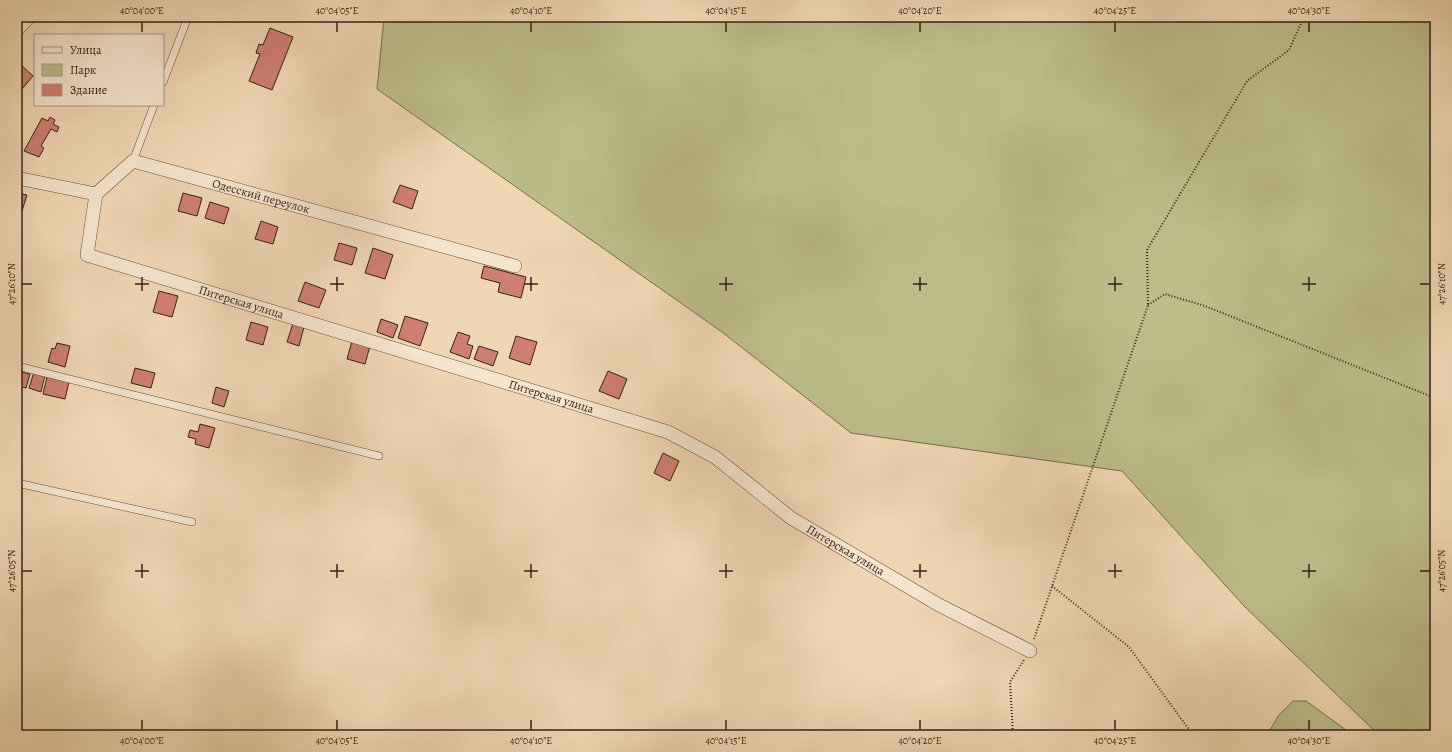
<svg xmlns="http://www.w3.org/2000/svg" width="1452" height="752" font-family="Alegreya,serif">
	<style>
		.green { fill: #bcbd8b; stroke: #786f51 }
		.building { fill: #cf7f72; stroke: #342117 }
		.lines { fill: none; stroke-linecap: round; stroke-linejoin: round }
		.lane-casing { stroke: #634e3e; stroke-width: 8 }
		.street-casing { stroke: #634e3e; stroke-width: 14 }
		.path { stroke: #342117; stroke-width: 2; stroke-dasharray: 1 2; stroke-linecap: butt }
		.lane { stroke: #f5e5ce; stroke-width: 7 }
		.street { stroke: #f5e5ce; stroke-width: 13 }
		.ticks { fill: none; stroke: #342117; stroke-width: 1.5 }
		.labels { text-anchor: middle; stroke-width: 3.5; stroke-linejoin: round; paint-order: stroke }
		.street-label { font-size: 12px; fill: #342117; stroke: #f5e5ce }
		.neatline { fill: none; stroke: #342117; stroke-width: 1.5 }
		.ticks-label { font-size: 10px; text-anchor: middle; fill: #342117 }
	</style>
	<rect width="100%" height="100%" fill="#f0d7b4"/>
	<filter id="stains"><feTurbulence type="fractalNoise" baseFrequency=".005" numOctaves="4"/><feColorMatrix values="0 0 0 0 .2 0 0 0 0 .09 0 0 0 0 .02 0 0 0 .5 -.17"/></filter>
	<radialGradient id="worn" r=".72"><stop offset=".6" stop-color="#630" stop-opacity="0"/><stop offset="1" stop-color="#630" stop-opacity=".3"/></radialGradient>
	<!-- green -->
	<g class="green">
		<polygon points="384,17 1435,17 1435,735 1379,735 1245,607 1122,471 851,433 722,332 377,89"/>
		<polygon points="1293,701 1306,701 1353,735 1316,735 1308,731 1296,729 1291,735 1267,735 1279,715"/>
	</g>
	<!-- building -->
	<g class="building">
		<polygon points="270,28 293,37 272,90 249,81 260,54 256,53 259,44 263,45"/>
		<polygon points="20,64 33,76 17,95 17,68"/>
		<polygon points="50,117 55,120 53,124 59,127 57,132 51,129 41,146 44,148 39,157 24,151 42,118 48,121"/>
		<polygon points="400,185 418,191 412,209 393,202"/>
		<polygon points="17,193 27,195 22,211 17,210"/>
		<polygon points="183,193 202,198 197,216 178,211"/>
		<polygon points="210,202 229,208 224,224 205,218"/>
		<polygon points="261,221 278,227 273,244 255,239"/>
		<polygon points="339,243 357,248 352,265 334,260"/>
		<polygon points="373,248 393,255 385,279 365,273"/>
		<polygon points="484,266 526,277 521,298 498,292 500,283 481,278"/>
		<polygon points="305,282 326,290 319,308 298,301"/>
		<polygon points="159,291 178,296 172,317 153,312"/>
		<polygon points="405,316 428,323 420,346 398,338"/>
		<polygon points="381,319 398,325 393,338 377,332"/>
		<polygon points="251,322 268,327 263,345 246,340"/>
		<polygon points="293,323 304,327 299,346 287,342"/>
		<polygon points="458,332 470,336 467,344 473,346 469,359 450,352"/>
		<polygon points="516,336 537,342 530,365 509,358"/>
		<polygon points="352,341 370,346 365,364 347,359"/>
		<polygon points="57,343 70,346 65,367 48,362 52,348 55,349"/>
		<polygon points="479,346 498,352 493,366 474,359"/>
		<polygon points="135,368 155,373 151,388 131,383"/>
		<polygon points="17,371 30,374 26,388 17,386"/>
		<polygon points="608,371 627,379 619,399 599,391"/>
		<polygon points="34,372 45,375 41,392 29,388"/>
		<polygon points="47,377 69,382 65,399 43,394"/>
		<polygon points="216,387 229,391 224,407 212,403"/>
		<polygon points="200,424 215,428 209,448 195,444 196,439 188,437 190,430 198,432"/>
		<polygon points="663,453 679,461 670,481 654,473"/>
	</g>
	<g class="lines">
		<!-- lane casing -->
		<g class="lane-casing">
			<g id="lane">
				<polyline points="17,34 33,17"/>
				<polyline points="163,82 188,17"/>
				<polyline points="133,161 154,105"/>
				<polyline points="17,366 379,456"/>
				<polyline points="17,483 192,522"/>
			</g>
		</g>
		<!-- street casing -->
		<g class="street-casing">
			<g id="street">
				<path id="s1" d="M17 178 96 194 133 161 515 266"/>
				<path id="s2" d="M96 194 87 255 668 432 715 457 791 518 939 605 1030 651"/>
			</g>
		</g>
		<!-- path -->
		<g class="path">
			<polyline points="1148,305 1165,294 1205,306 1435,398"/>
			<polyline points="1052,586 1129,647 1193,735"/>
			<polyline points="1034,639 1148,305 1147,250 1247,81 1289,50 1304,17"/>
			<polyline points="1013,735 1010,682 1024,660"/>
		</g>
		<!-- lane -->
		<use href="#lane" class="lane"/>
		<!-- street -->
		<use href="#street" class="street"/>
	</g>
	<!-- ticks -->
	<path class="ticks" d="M142 22V32M337 22V32M531 22V32M726 22V32M920 22V32M1115 22V32M1309 22V32M142 277V291M337 277V291M531 277V291M726 277V291M920 277V291M1115 277V291M1309 277V291M22 284H32M135 284H149M330 284H344M524 284H538M719 284H733M913 284H927M1108 284H1122M1302 284H1316M1420 284H1430M142 564V578M337 564V578M531 564V578M726 564V578M920 564V578M1115 564V578M1309 564V578M22 571H32M135 571H149M330 571H344M524 571H538M719 571H733M913 571H927M1108 571H1122M1302 571H1316M1420 571H1430M142 720V730M337 720V730M531 720V730M726 720V730M920 720V730M1115 720V730M1309 720V730"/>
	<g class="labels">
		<!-- street labels -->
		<g class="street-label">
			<text dy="4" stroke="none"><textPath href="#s1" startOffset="263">Одесский переулок</textPath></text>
			<text dy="4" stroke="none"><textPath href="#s2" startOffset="223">Питерская улица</textPath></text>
			<text dy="4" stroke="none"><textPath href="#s2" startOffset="547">Питерская улица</textPath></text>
			<text dy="4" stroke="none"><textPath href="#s2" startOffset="883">Питерская улица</textPath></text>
		</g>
	</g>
	<!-- margin -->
	<rect width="1452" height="752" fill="none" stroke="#f0d7b4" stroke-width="44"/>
	<!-- legend -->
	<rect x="34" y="34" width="130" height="72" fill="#f5e5ce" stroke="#a89785"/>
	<rect x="42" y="47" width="20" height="6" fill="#f5e5ce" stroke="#a89785"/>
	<text x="70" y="54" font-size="12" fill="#342117">Улица</text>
	<rect x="42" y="64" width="20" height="12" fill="#bcbd8b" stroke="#a89785"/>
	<text x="70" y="74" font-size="12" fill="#342117">Парк</text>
	<rect x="42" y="84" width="20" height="12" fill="#cf7f72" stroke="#a89785"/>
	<text x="70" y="94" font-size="12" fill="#342117">Здание</text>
	<rect x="22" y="22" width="1408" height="708" class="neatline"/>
	<g class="ticks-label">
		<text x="142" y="14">40°04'00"E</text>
		<text x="337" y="14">40°04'05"E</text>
		<text x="531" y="14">40°04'10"E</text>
		<text x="726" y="14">40°04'15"E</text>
		<text x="920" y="14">40°04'20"E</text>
		<text x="1115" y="14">40°04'25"E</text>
		<text x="1309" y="14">40°04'30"E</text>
		<text transform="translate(11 284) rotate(-90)" y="4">47°26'10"N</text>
		<text transform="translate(1441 284) rotate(-90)" y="4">47°26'10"N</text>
		<text transform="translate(11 571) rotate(-90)" y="4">47°26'05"N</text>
		<text transform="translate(1441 571) rotate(-90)" y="4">47°26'05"N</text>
		<text x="142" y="744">40°04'00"E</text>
		<text x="337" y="744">40°04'05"E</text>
		<text x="531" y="744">40°04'10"E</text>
		<text x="726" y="744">40°04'15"E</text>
		<text x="920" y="744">40°04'20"E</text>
		<text x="1115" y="744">40°04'25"E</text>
		<text x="1309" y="744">40°04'30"E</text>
	</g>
	<rect width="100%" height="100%" filter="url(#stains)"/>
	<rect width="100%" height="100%" fill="url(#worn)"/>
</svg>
